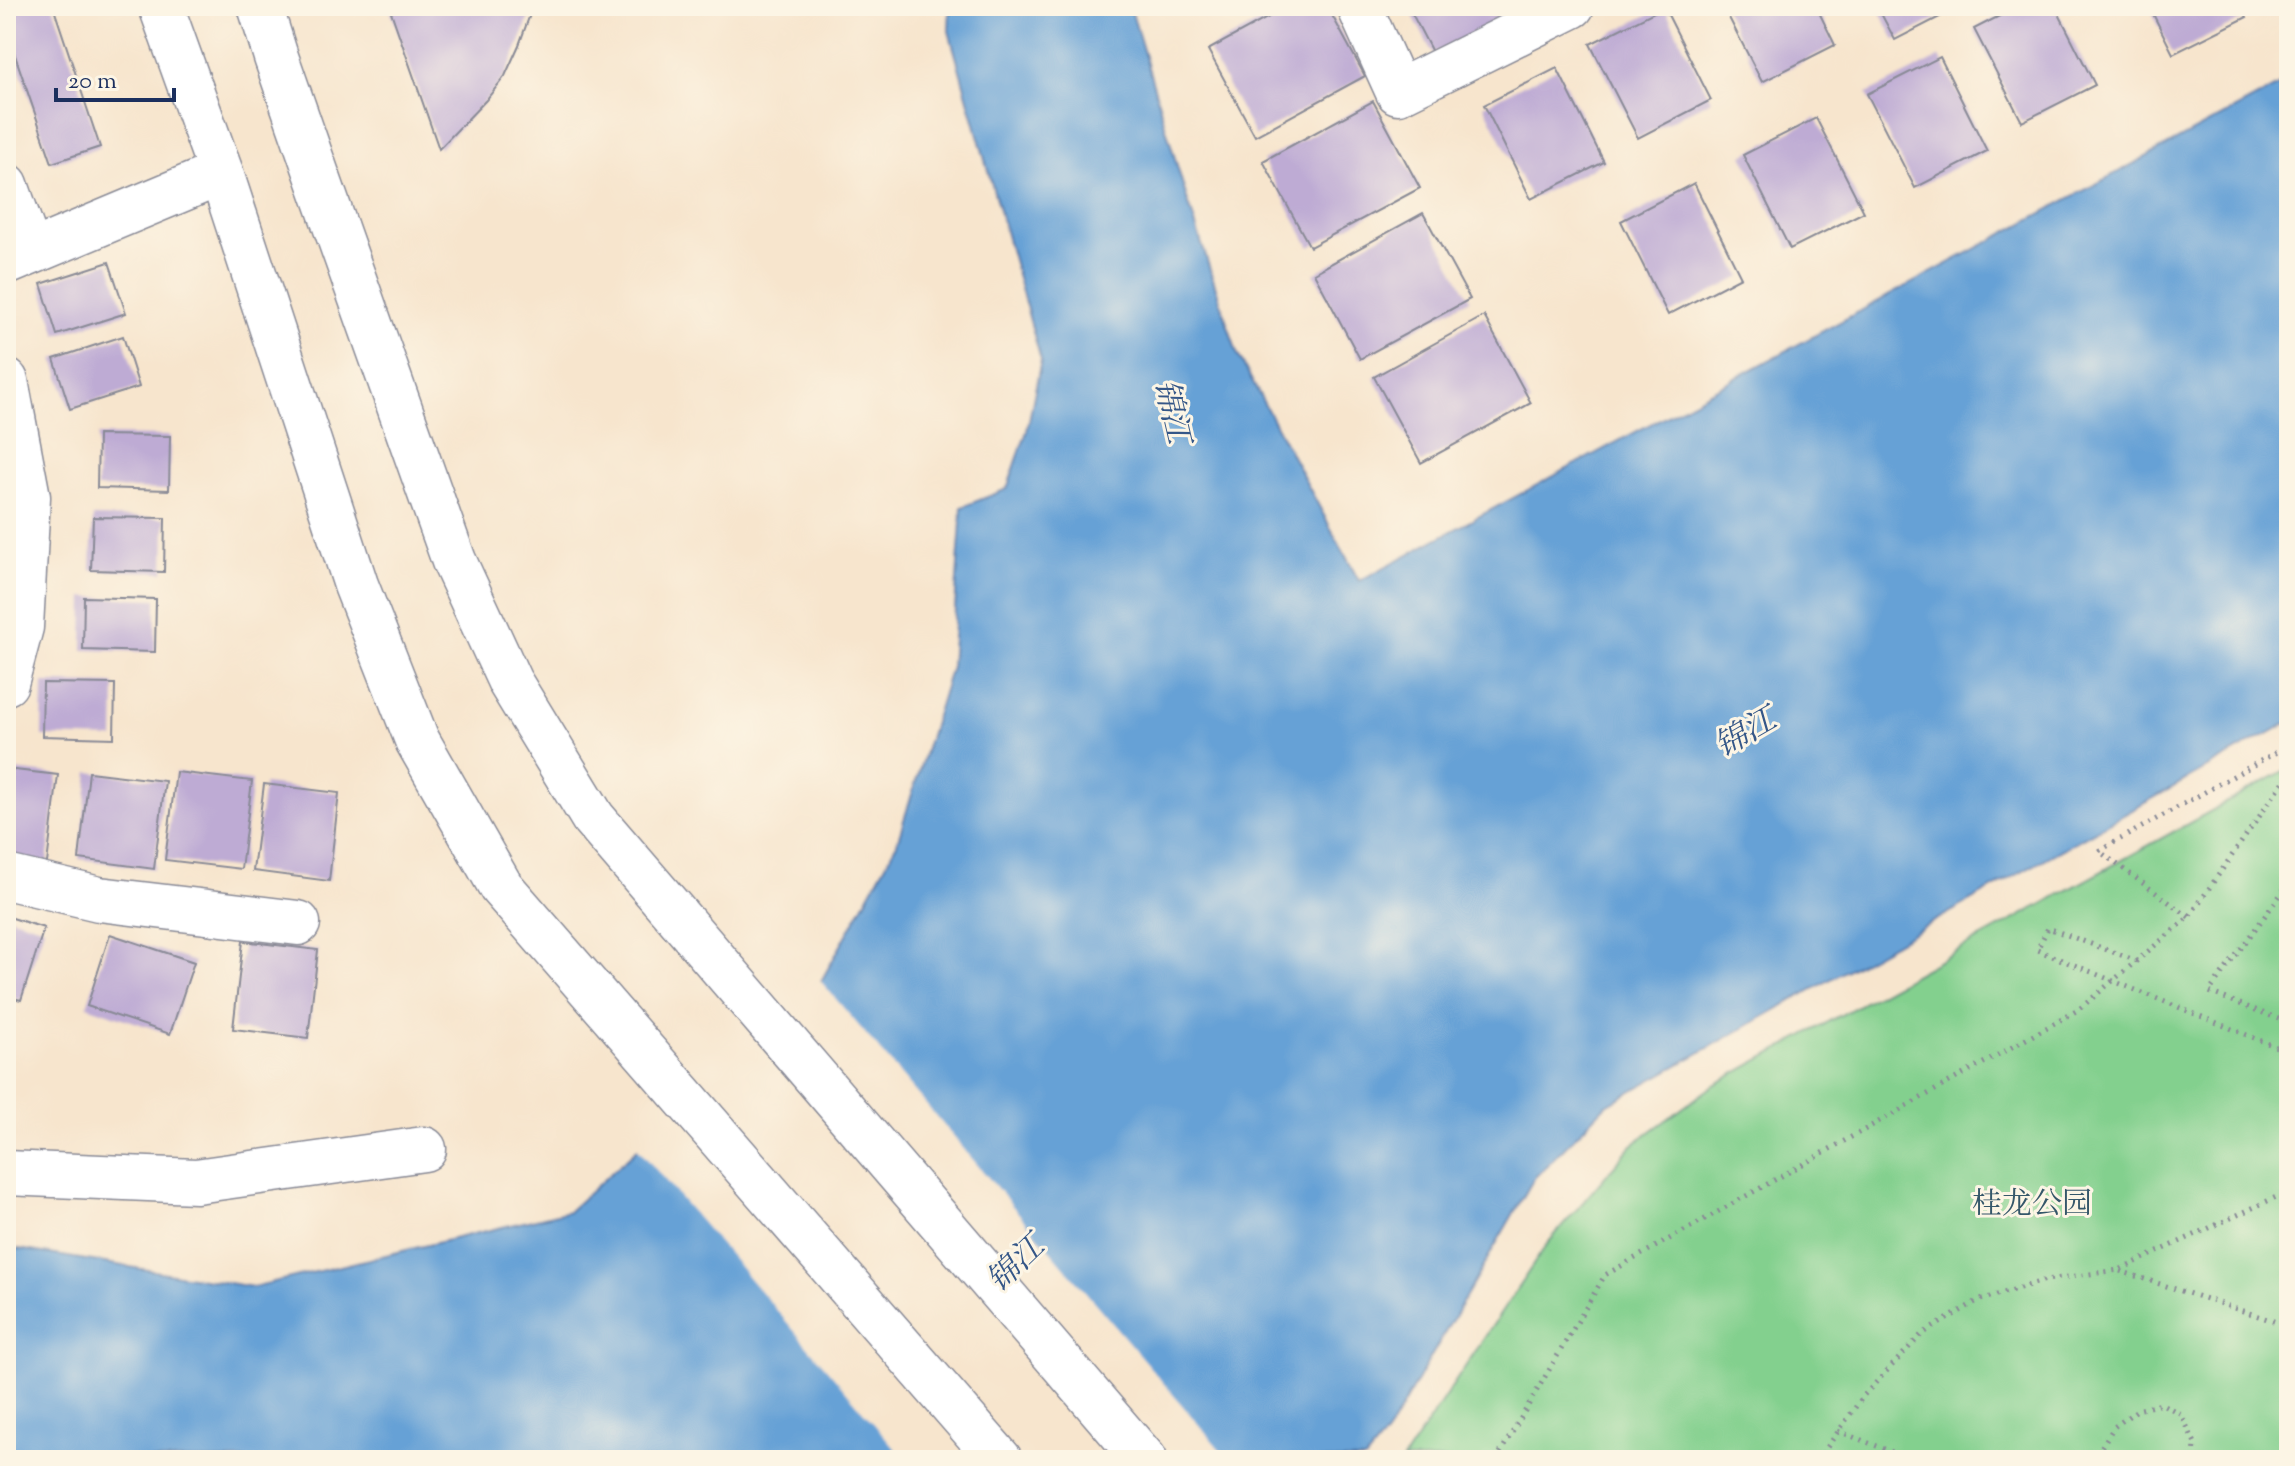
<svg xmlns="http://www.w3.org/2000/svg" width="2295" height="1466" font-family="'Sorts Mill Goudy','Noto Serif SC',serif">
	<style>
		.green { fill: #83d08e; stroke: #4f8076; stroke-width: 2 }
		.water { fill: #66a1d6; stroke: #40689a; stroke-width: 2 }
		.pier { fill: #f7e5cd }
		.building { fill: #beabd4 }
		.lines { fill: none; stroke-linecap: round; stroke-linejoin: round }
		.minor-casing { stroke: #898a96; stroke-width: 47 }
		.major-casing { stroke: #898a96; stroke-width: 47 }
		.path { stroke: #898a96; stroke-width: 5; stroke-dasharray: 2 6; stroke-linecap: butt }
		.minor { stroke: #fff; stroke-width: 44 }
		.major { stroke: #fff; stroke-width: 44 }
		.path-bridge { stroke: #898a96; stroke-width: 5; stroke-dasharray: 2 6; stroke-linecap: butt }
		.labels { text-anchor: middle; stroke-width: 6; stroke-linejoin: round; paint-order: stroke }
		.park-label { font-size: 30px; fill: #35576a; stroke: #fcf5e5 }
		.water-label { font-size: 32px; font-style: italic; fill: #355788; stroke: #fcf5e5 }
	</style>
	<rect width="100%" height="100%" fill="#fcf5e5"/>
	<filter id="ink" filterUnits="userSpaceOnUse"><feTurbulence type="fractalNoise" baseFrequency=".0125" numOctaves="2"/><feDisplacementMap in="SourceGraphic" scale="16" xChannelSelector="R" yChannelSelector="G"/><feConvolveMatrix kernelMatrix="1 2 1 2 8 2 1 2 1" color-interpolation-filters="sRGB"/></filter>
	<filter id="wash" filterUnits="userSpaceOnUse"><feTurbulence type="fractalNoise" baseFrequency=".006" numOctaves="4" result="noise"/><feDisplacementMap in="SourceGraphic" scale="32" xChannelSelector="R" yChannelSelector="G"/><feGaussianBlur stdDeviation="1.8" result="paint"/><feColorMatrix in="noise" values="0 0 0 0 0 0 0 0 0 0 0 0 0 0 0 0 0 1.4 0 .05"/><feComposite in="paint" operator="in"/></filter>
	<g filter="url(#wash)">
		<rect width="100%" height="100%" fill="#f7e5cd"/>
		<!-- green -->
		<polygon class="green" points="2289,768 2289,1460 1403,1460 1547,1244 1632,1145 1714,1085"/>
		<!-- water -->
		<polygon class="water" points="950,6 1130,6 1184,189 1237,353 1359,581 2289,80 2289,722 1605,1106 1534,1178 1387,1433 1365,1460 6,1460 6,1247 253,1287 569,1211 820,983 896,846 951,667 962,507 1007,489 1027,431 1041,360 949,31"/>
		<!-- pier -->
		<polygon class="pier" points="818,978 1229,1460 905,1460 635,1145"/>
		<g id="blocks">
			<!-- building -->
			<g class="building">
				<polygon points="6,6 53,6 100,147 52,163 6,29"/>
				<polygon points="389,6 533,6 519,45 505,76 486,100 439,149"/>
				<polygon points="1289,6 1327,6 1365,76 1255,136 1208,50"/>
				<polygon points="1408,6 1500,6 1506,17 1433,54"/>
				<polygon points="1723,6 1816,6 1835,45 1762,82"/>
				<polygon points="1877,6 1961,6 1895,40"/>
				<polygon points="2019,6 2055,6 2095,85 2022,122 1974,29"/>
				<polygon points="2149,6 2241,6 2247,17 2173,54"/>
				<polygon points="1664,7 1711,100 1638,138 1590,44"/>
				<polygon points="1940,57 1987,151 1915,188 1867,94"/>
				<polygon points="1557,68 1604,162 1531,199 1484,105"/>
				<polygon points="1373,101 1420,188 1310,247 1263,161"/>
				<polygon points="1816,118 1864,212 1790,249 1743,155"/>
				<polygon points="1694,183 1741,277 1668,315 1621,221"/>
				<polygon points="1423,213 1470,299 1360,359 1314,273"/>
				<polygon points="109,262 126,313 57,335 41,284"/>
				<polygon points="1484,316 1531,403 1421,463 1374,377"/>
				<polygon points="123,336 139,387 70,409 54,359"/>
				<polygon points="98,435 170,436 169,490 97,488"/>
				<polygon points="93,517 165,518 164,572 91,570"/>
				<polygon points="84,597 156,599 155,652 83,650"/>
				<polygon points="43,683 115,684 114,738 42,736"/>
				<polygon points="6,769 58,775 47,863 6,858"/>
				<polygon points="89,772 165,781 154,869 79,859"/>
				<polygon points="176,772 252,781 241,869 165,860"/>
				<polygon points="264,784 339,793 329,881 253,871"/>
				<polygon points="6,916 44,928 21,1000 6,996"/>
				<polygon points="110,934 194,962 170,1034 87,1006"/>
				<polygon points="243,941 318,950 308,1038 233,1029"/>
			</g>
		</g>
	</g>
	<g filter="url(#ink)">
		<use href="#blocks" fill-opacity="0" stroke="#898a96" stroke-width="2"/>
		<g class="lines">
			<!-- minor casing -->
			<g class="minor-casing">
				<g id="minor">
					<polyline points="1359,6 1398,92 1572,6"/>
					<polyline points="6,185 30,252"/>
					<polyline points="6,263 221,173"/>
					<polyline points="6,381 28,497 21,627 6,683"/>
					<polyline points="6,877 99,899 298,923"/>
					<polyline points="6,1173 196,1181 424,1149"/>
				</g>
			</g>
			<!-- major casing -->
			<g class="major-casing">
				<g id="major">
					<polyline points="161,6 221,173 356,585 417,740 501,887 1000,1460"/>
					<polyline points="260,6 276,57 316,172 454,561 510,682 593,818 1145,1460"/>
				</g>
			</g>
			<!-- path -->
			<g class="path">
				<polyline points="2289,883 2209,992 2289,1023"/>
				<polyline points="2189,917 2099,851 2289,745"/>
				<polyline points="2120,1271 2289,1326"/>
				<polyline points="1838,1431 1913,1460"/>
				<polyline points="1496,1460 1605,1275 2078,1010 2189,917 2289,774"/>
				<polyline points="1818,1460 1864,1395 1922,1334 1977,1301 2046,1280 2119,1270 2289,1191"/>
				<polyline points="2093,1460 2114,1427 2137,1410 2162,1404 2181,1414 2195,1443 2194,1460"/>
			</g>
			<!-- minor -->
			<use href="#minor" class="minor"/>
			<!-- major -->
			<use href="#major" class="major"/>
			<!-- path-bridge -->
			<polyline class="path-bridge" points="2137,961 2048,928 2037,950 2289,1052"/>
		</g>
	</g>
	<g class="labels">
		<!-- park labels -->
		<g class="park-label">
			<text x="2032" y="1213">桂龙公园</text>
		</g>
		<!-- water labels -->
		<g class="water-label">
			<text transform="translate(1173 411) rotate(77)" y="11">锦江</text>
			<text transform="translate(1745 732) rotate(-30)" y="11">锦江</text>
			<text transform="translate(1015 1263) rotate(-44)" y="11">锦江</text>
		</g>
	</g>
	<!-- margin -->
	<rect width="2295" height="1466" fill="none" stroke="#fcf5e5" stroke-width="32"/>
	<!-- scale -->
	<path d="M56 88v12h118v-12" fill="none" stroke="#1b2f5e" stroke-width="4"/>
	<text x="68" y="88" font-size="24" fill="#1b2f5e" stroke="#fcf5e5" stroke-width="6" paint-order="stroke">20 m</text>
</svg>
